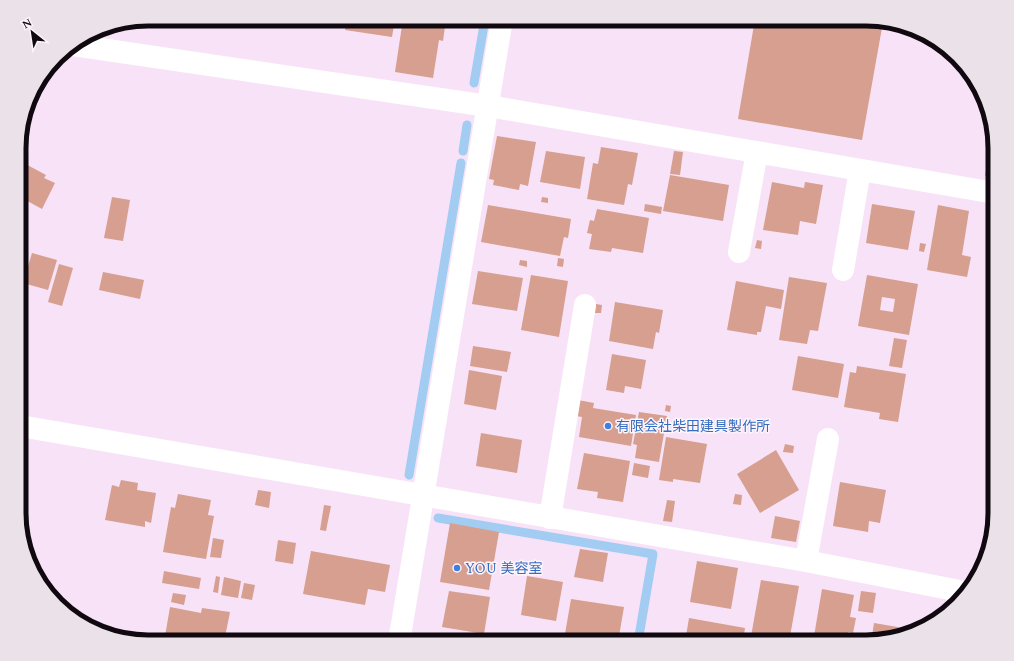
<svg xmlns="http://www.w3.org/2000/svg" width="1014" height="661" font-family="Spectral,'Noto Sans JP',serif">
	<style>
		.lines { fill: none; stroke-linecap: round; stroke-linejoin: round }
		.stream { stroke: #a2ccf2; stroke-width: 9 }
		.building { fill: #d69f8f; fill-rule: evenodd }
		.minor { stroke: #fff; stroke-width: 22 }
		.tertiary { stroke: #fff; stroke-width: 22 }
		.shop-dot { fill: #3f7fe0; stroke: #fdf4fc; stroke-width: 1.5 }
		.labels { text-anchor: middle; stroke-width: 3; stroke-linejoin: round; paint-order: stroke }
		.shop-label { font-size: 14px; fill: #366cbe; stroke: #fdf4fc; text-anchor: start }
		.rim { fill: none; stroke: #100910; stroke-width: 5 }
	</style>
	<rect width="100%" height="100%" fill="#f8e2f7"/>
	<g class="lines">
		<!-- stream -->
		<g class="stream">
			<polyline points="474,83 485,19"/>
			<polyline points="463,151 467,125"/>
			<polyline points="409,475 461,163"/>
			<polyline points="438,518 653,554 638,642"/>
		</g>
	</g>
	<!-- building -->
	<g class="building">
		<polygon points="347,19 395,19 392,37 345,30"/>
		<polygon points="403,19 446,19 443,41 439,40 433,78 395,72"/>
		<polygon points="755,19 863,19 883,22 862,140 738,119"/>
		<polygon points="978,84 982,97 976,96"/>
		<polygon points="497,136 536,142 528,186 520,184 519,190 493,185 494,180 489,179"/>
		<polygon points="601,147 638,153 632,185 628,184 624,205 587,199 593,163 598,164"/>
		<polygon points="546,151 585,157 580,189 540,182"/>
		<polygon points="674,151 683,152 680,175 670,174"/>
		<polygon points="989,152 995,153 995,177 985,176"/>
		<polygon points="20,161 46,175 44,178 55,183 42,209 20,197"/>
		<polygon points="670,175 729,185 723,221 663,211"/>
		<polygon points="772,182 804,188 805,182 823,185 816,224 800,221 798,235 763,230"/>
		<polygon points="112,197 130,200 123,241 104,238"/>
		<polygon points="542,197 548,198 548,203 541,202"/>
		<polygon points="645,204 662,207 661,214 644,211"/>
		<polygon points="872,204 915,211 908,250 866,243"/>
		<polygon points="488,205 571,219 568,238 564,237 560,256 481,242"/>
		<polygon points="938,205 969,211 962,255 971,257 967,277 927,270"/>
		<polygon points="597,209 649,218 643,253 612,248 611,252 589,249 592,234 587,233 590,220 594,221"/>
		<polygon points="757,240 762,241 761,249 755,248"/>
		<polygon points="920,243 926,244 924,252 919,251"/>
		<polygon points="32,253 57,260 48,290 23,283"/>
		<polygon points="558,258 564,259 563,267 557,266"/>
		<polygon points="520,260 527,261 527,267 519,265"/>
		<polygon points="59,264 73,268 62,306 48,302"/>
		<polygon points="478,271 523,278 517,311 472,304"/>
		<polygon points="103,272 144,280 140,299 99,290"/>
		<polygon points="531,275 568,281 559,337 521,330"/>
		<path d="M867 275 918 284 909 335 858 326ZM882 297 895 299 893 312 880 310Z"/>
		<polygon points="789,277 827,283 818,331 810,330 807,344 779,340"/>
		<polygon points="736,281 784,290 781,309 766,306 761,332 757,332 757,335 727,330"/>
		<polygon points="615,302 663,310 659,333 656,332 653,349 609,341"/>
		<polygon points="596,304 602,305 601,313 595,313"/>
		<polygon points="894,338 907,340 902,368 889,366"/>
		<polygon points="473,346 511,352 507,372 470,366"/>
		<polygon points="612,354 646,360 641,389 625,386 624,393 606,390"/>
		<polygon points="798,356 844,364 838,398 792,390"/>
		<polygon points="857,366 906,374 898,422 879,419 880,413 844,407 850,372 856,373"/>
		<polygon points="469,370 502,376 496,410 464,404"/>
		<polygon points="578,400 594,403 593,408 636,415 631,446 579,437 582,417 576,416"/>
		<polygon points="666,405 671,406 670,412 665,411"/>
		<polygon points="639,412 667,416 659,462 635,458 637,445 633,444"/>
		<polygon points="481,433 522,440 517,473 476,466"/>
		<polygon points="666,437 707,444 700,483 673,479 673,482 659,480"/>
		<polygon points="785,444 794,446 793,453 783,452"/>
		<polygon points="776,450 799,490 760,513 737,474"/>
		<polygon points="584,453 630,461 623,502 597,498 598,492 577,489"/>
		<polygon points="634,463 650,466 648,478 632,475"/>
		<polygon points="121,480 138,483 137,490 156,493 151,523 145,521 145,527 105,520 112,485 119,487"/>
		<polygon points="840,482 886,490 880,523 869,521 868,532 833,526"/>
		<polygon points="258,490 271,492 269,508 255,505"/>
		<polygon points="178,494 211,500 208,515 214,516 206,559 163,552 171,507 175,508"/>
		<polygon points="735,494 742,495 741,505 733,504"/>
		<polygon points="667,500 675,501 672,522 663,521"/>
		<polygon points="324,505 331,506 326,531 320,530"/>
		<polygon points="775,516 800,521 796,542 771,538"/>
		<polygon points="987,521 994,523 982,559 980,558"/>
		<polygon points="450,523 499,532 489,590 440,582"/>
		<polygon points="213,538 224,540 221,558 210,557"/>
		<polygon points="278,540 296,543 293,564 275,561"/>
		<polygon points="580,549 608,553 603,582 574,577"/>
		<polygon points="311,551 390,565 385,592 368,589 365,605 303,594"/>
		<polygon points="697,561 738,568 731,609 690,602"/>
		<polygon points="164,571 201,578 199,589 162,583"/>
		<polygon points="216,576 220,577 218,593 213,592"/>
		<polygon points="527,576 563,582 556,621 521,615"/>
		<polygon points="224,577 241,581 238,598 221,595"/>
		<polygon points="761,580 799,586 789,642 750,642"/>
		<polygon points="244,583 255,585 252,600 241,598"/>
		<polygon points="822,589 854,595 850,617 856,618 853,633 848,632 846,642 813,642"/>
		<polygon points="449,591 490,597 484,634 442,627"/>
		<polygon points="861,591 876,593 873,613 858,611"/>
		<polygon points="173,593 186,595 184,605 171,602"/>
		<polygon points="571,599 624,607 618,642 565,634"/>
		<polygon points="170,607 201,613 202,608 230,612 224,642 164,642"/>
		<polygon points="689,618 745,628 743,642 685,642"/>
		<polygon points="874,623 915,630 871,642"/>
		<polygon points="521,634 530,636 529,642 519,642"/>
	</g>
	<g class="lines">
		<!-- minor -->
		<g class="minor">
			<polyline points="73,45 488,106 995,193"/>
			<polyline points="739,252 757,152"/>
			<polyline points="843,270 860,170"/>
			<polyline points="550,518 585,305"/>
			<polyline points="806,561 828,439"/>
		</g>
		<!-- tertiary -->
		<g class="tertiary">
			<polyline points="20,426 806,561 965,592"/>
			<polyline points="399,642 502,19"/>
		</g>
	</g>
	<!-- markers -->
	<g class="shop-dot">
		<circle cx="608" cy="426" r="4"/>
		<circle cx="457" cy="568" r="4"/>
	</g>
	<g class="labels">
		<!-- shop labels -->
		<g class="shop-label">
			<text x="616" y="431">有限会社柴田建具製作所</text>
			<text x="465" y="573">YOU 美容室</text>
		</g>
	</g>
	<!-- crop -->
	<path d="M0 0H1014V661H0ZM148 26H866A122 122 0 0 1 988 148V513A122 122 0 0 1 866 635H148A122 122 0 0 1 26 513V148A122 122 0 0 1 148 26Z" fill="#eae1e9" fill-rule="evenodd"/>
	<path class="rim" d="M148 26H866A122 122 0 0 1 988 148V513A122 122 0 0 1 866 635H148A122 122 0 0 1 26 513V148A122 122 0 0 1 148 26Z"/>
	<!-- north arrow -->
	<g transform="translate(32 32) rotate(330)" stroke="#fdf4fc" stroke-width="3" paint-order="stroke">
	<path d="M0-3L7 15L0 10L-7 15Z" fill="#100910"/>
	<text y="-6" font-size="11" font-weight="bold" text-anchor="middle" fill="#100910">N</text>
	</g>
</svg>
